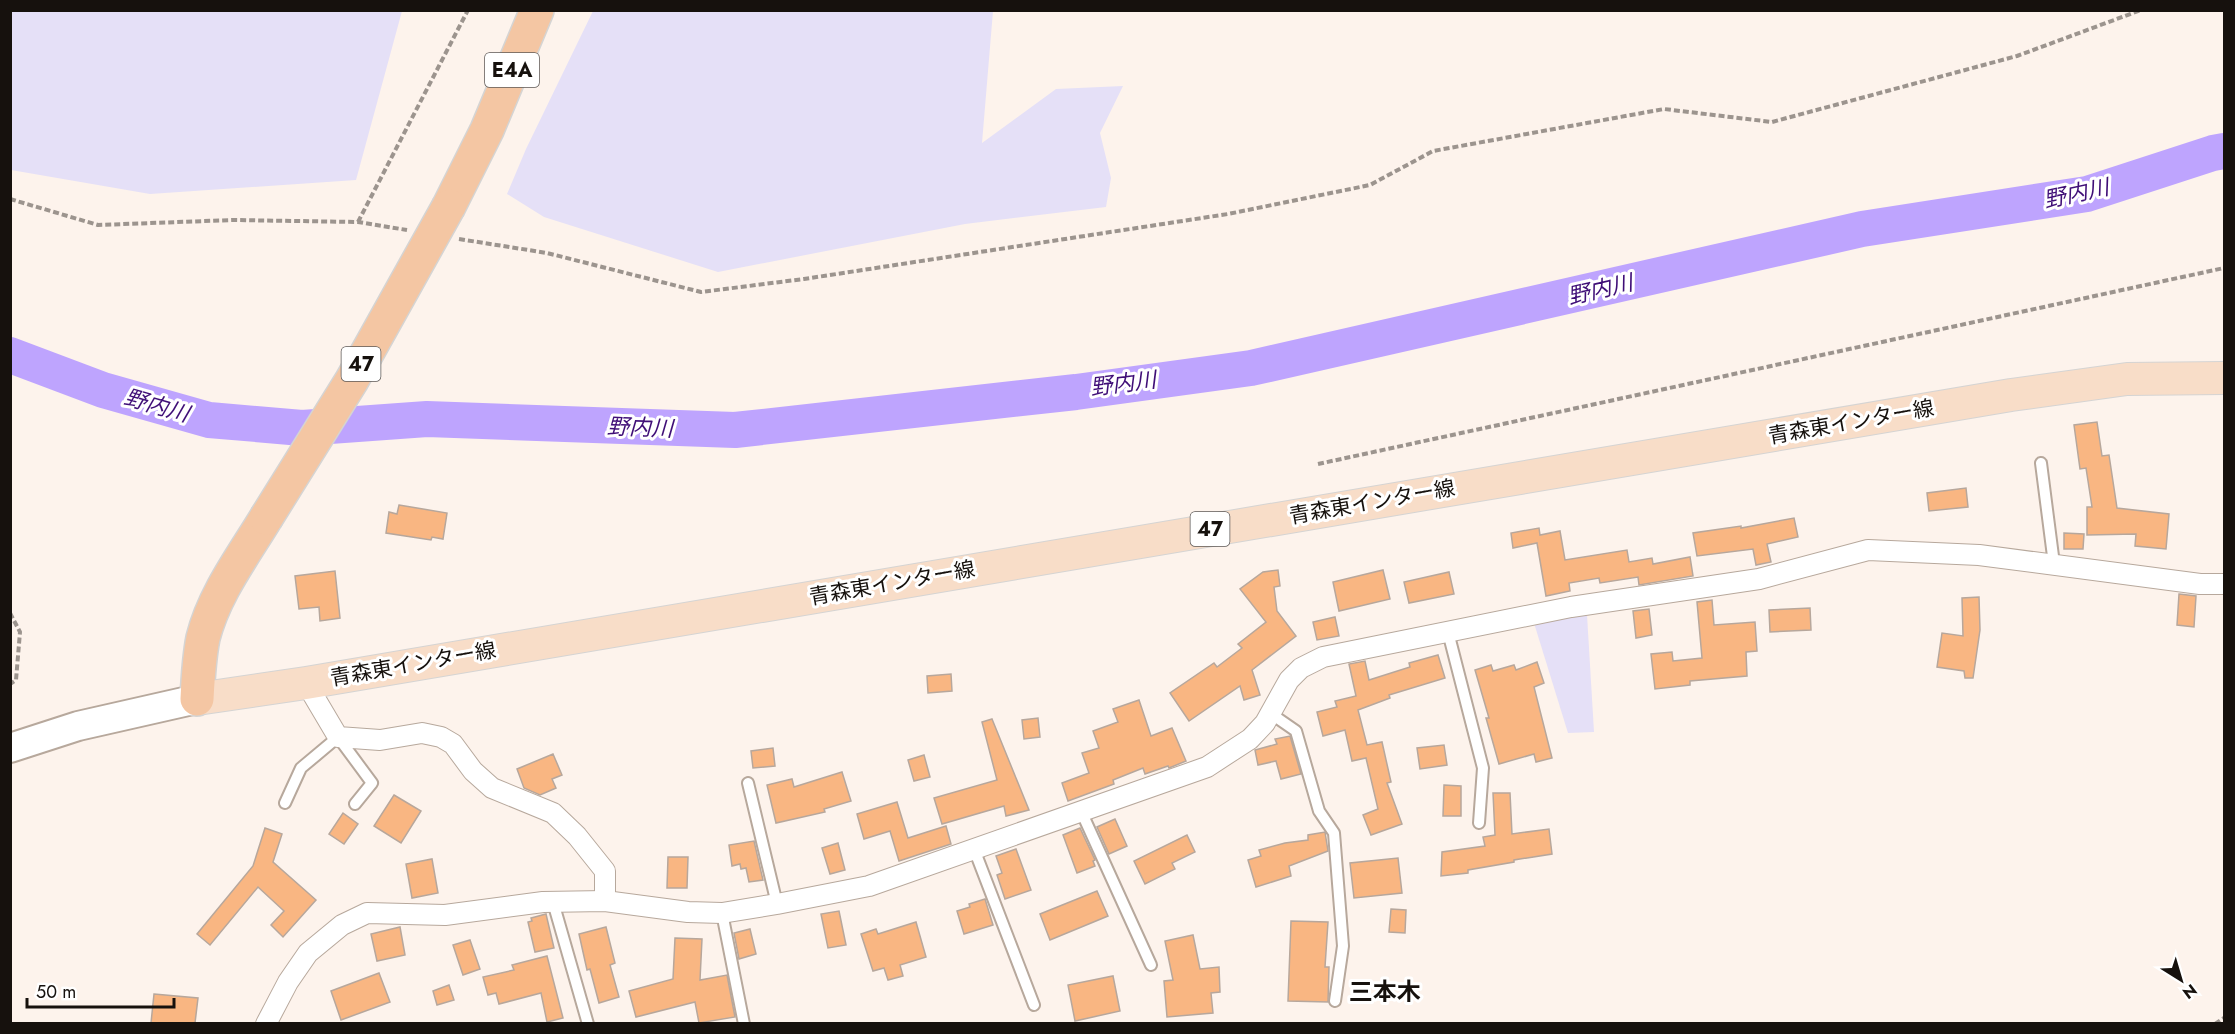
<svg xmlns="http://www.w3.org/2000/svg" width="2235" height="1034" font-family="Jost,'Noto Sans JP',sans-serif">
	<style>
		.green { fill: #e5e0f7 }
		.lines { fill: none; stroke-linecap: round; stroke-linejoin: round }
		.river { stroke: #bea4fe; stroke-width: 36 }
		.building { fill: #f9b682; stroke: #b7a79c; stroke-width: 1.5 }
		.lane-casing { stroke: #b7a89c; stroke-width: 14 }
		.street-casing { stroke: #b7a89c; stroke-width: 22 }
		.secondary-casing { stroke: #b7a89c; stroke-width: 32 }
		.primary-casing { stroke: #d5d4d3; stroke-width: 34 }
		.highway-casing { stroke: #d5d4d3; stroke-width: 36 }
		.path { stroke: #9c948e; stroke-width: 4; stroke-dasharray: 6 3; stroke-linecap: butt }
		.lane { stroke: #fff; stroke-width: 10 }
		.street { stroke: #fff; stroke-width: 20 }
		.secondary { stroke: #fff; stroke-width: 28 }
		.primary { stroke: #f8ddc8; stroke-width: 32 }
		.highway { stroke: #f4c6a3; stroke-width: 33 }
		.highway-bridge-casing { stroke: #d5d4d3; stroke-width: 36; stroke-linecap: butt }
		.highway-bridge { stroke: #f4c6a3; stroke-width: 33 }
		.labels { text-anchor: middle; stroke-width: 6; stroke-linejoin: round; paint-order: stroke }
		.shield { fill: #fff; stroke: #5c5856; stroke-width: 1.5 }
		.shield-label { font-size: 20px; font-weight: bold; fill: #16110d }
		.street-label { font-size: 21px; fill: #16110d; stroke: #fff }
		.water-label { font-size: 22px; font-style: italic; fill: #3f0e77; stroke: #fff }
		.quarter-label { font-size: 24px; font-weight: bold; fill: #16110d; stroke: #fff }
	</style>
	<rect width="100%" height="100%" fill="#fdf3ec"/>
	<!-- green -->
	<g class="green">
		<polygon points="10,11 11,10 402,11 356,180 150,194 11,170"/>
		<polygon points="593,11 993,11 982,143 1056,89 1123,86 1100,133 1111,178 1106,207 965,224 718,272 544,217 507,194 526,149"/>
		<polygon points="1587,615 1594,732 1568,733 1534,623"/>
	</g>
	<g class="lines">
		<!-- river -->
		<polyline class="river" points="10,355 103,390 209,420 302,428 427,419 735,430 1076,392 1251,368 1862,229 2087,194 2213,153 2224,151"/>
	</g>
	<!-- building -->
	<g class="building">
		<polygon points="2097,422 2102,456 2109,455 2117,508 2169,514 2166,549 2135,546 2136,534 2087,535 2087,507 2092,507 2086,468 2080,469 2074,425"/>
		<polygon points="1966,488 1968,507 1929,511 1927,493"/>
		<polygon points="399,505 447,513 443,539 432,537 431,540 386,533 389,512 397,514"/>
		<polygon points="1794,518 1798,537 1767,544 1771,562 1756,565 1753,549 1697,556 1693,533 1741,526 1741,528"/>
		<polygon points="1539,528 1540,535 1560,531 1565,560 1627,550 1629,562 1652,558 1653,564 1690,557 1693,576 1639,585 1638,577 1600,583 1599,578 1569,583 1570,591 1546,596 1537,543 1513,548 1511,533"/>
		<polygon points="2064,533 2084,534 2083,549 2064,549"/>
		<polygon points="1278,570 1280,586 1274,587 1277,611 1296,636 1252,670 1260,695 1244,700 1240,686 1189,721 1170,693 1214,663 1217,667 1242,648 1238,644 1266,622 1240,589 1263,572"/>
		<polygon points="1383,570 1390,599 1339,611 1333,582"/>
		<polygon points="335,571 340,618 320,621 319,607 299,609 295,576"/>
		<polygon points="1449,572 1454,594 1409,603 1404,582"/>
		<polygon points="2179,594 2196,596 2194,627 2177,625"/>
		<polygon points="1979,597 1980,630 1973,678 1965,678 1964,671 1937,667 1942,633 1963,636 1962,598"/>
		<polygon points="1712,600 1714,625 1755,622 1757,651 1746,652 1747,676 1690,681 1690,685 1655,689 1651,654 1672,652 1673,661 1702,658 1697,602"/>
		<polygon points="1810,608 1811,630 1770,632 1769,610"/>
		<polygon points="1649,609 1652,635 1636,638 1633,611"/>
		<polygon points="1335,617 1339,636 1317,640 1313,622"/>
		<polygon points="1438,655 1445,678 1389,695 1390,698 1358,710 1367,745 1382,742 1391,782 1387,783 1402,824 1371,835 1363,815 1378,809 1366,758 1352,761 1345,730 1323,736 1317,712 1337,707 1335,701 1356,696 1349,664 1365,661 1369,680 1410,667 1409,663"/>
		<polygon points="1537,662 1544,683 1534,687 1552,758 1536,762 1534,754 1499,764 1486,718 1489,718 1475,670 1491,665 1493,671 1514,665 1516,670"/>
		<polygon points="951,674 952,691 928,693 927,676"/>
		<polygon points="1139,700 1151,736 1172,728 1186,761 1169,768 1168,766 1145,774 1143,768 1113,780 1114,784 1068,801 1062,783 1089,773 1082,753 1099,748 1093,731 1118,722 1113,709"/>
		<polygon points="1038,718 1040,737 1024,739 1022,720"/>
		<polygon points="992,719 1029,810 1006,816 1004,806 942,824 934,798 997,780 982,722"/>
		<polygon points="1290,736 1301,774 1281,779 1276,761 1258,765 1255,750 1277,744 1275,739"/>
		<polygon points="1444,745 1447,765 1420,769 1417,748"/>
		<polygon points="773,748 775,766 753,768 751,751"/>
		<polygon points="553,754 562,775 552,779 556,788 540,795 524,788 517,769"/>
		<polygon points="924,755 930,777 914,781 908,760"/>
		<polygon points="842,772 851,801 824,809 825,812 776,823 767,785 792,779 794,787"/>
		<polygon points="1444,785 1461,786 1461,816 1443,816"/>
		<polygon points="1493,793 1510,793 1512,834 1549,829 1552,854 1514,860 1514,862 1468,870 1468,873 1441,876 1442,852 1485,846 1483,837 1495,835"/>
		<polygon points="394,795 421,811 401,843 374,826"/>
		<polygon points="897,802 908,838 946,826 951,844 899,861 890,831 864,839 857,814"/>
		<polygon points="343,813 358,824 344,844 329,834"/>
		<polygon points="1115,819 1127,846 1109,854 1097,827"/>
		<polygon points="265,828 282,834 273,862 316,900 283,937 271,925 284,911 258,887 210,945 197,934 253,866"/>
		<polygon points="1080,828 1095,860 1093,861 1095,866 1077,873 1063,835"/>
		<polygon points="1325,832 1328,851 1289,866 1291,876 1256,887 1248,860 1261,856 1259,850 1285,843 1308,840 1308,835"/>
		<polygon points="1187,835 1195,852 1172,863 1175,869 1145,884 1134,861"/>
		<polygon points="754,841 763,880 749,882 746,868 741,869 740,864 732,866 729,845"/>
		<polygon points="838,843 845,870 830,874 822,848"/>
		<polygon points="1016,849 1031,890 1005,899 997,875 1002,873 996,856"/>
		<polygon points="668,857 688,857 687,888 667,888"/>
		<polygon points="1398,858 1402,893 1354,898 1350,863"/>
		<polygon points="432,859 438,893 412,898 406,864"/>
		<polygon points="1097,891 1108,916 1050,940 1040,914"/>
		<polygon points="985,899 993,925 964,934 957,911 970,907 969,904"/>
		<polygon points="1391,909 1406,910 1405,933 1389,932"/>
		<polygon points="839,911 846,945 828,948 821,914"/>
		<polygon points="546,914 554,948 535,952 528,922 532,921 531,918"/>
		<polygon points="1291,921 1328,922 1325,967 1329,967 1328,1002 1288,1001"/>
		<polygon points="916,922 926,957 900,965 903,976 888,980 884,968 873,971 861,934 876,929 878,934"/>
		<polygon points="400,927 405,955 377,961 371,934"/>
		<polygon points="606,927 615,963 610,965 619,997 599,1003 590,969 587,970 579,934"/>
		<polygon points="750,929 756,954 739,959 734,933"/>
		<polygon points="1193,935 1200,969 1219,967 1220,992 1211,993 1213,1013 1167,1017 1164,981 1173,980 1165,941"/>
		<polygon points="675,938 702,939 700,980 727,975 735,1017 699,1023 695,1002 636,1017 629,991 673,979"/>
		<polygon points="470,940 480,969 463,975 453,945"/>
		<polygon points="547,956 563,1018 547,1022 541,993 499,1004 496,993 488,995 483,977 514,970 512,965"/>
		<polygon points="379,973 390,1002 341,1020 331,991"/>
		<polygon points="1113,976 1120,1011 1075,1021 1068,985"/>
		<polygon points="449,985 454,1000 437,1005 433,991"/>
		<polygon points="154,994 198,998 195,1023 151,1023"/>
	</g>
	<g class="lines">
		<!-- lane casing -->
		<g class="lane-casing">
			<g id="lane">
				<polyline points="2041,463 2054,564"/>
				<polyline points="1448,632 1483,768 1479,823"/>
				<polyline points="1270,713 1296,731 1319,811 1334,833 1343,946 1335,1001"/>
				<polyline points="748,783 777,904"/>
				<polyline points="285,803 301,768 338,737 372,783 355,804"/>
				<polyline points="1081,811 1151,965"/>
				<polyline points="974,849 1034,1005"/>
				<polyline points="553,902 588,1024"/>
				<polyline points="722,913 744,1024"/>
			</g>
		</g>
		<!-- street casing -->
		<g class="street-casing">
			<g id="street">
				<polyline points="306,683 338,737 380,740 422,733 441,737 453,744 473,771 492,788 553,813 577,836 605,871 605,901"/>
				<polyline points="266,1024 288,982 308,953 342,925 367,913 445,915 543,902 605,901 688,912 722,913 777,904 869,886 1207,767 1250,739 1265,723 1289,680 1301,668 1323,657 1571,607 1759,579 1868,550 1979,555 2200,584 2224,584"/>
			</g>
		</g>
		<!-- secondary casing -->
		<g class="secondary-casing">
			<polyline id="secondary" points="10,748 78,726 197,699"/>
		</g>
		<!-- primary casing -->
		<g class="primary-casing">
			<polyline id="primary" points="197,699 306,683 2011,395 2127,379 2224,378"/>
		</g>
		<!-- highway casing -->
		<g class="highway-casing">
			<g id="highway">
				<polyline points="449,206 487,130 537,10"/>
				<path d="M197 699C198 679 199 658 203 638 214 594 243 556 266 518"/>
			</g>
		</g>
		<!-- path -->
		<g class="path">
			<polyline points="10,199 98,225 233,220 358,222 407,230"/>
			<polyline points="358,222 468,10"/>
			<polyline points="459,239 547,253 701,292 804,279 1228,214 1370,185 1433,151 1664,109 1772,122 2017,56 2141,10"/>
			<polyline points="1318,464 2224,268"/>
			<polyline points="10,613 20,632 16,680 10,684"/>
			<polyline points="2215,1024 2224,1018"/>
		</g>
		<!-- lane -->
		<use href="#lane" class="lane"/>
		<!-- street -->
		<use href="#street" class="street"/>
		<!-- secondary -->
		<use href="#secondary" class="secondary"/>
		<!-- primary -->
		<use href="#primary" class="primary"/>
		<!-- highway -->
		<use href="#highway" class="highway"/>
		<!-- highway-bridge casing -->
		<g class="highway-bridge-casing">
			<polyline id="highway-bridge" points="266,518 352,380 449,206"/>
		</g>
		<!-- highway-bridge -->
		<use href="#highway-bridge" class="highway-bridge"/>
	</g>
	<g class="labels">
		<!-- shield labels -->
		<g class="shield">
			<rect x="485" y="53" width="54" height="34" rx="4.5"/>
			<rect x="341.5" y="347" width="39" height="34" rx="4.5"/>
			<rect x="1190.5" y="512" width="39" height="34" rx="4.5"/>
		</g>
		<g class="shield-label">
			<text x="512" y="77">E4A</text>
			<text x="361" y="371">47</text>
			<text x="1210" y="536">47</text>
		</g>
		<!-- street labels -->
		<g class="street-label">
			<text transform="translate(1851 422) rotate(-10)" y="7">青森東インター線</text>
			<text transform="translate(1372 502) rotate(-10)" y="7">青森東インター線</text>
			<text transform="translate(892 583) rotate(-10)" y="7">青森東インター線</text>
			<text transform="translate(413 664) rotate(-10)" y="7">青森東インター線</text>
		</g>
		<!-- water labels -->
		<g class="water-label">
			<text transform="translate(2076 193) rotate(-12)" y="8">野内川</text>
			<text transform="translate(1600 289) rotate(-13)" y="8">野内川</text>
			<text transform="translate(1123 383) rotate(-7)" y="8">野内川</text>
			<text transform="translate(157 405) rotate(16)" y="8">野内川</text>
			<text transform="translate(640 427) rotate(2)" y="8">野内川</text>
		</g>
		<!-- quarter labels -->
		<g class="quarter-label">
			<text x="1385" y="1000">三本木</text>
		</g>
	</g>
	<!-- border -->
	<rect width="2235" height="1034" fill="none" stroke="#16110d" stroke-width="24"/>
	<!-- north arrow -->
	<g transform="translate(2181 980) rotate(143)" stroke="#ffffff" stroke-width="4.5" paint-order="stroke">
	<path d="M0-4.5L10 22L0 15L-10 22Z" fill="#16110d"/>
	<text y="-9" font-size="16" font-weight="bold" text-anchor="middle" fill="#16110d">N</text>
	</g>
	<!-- scale -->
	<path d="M27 998v9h147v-9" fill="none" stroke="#16110d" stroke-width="3"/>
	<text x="36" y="998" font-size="18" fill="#16110d" stroke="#ffffff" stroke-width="4.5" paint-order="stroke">50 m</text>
</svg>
